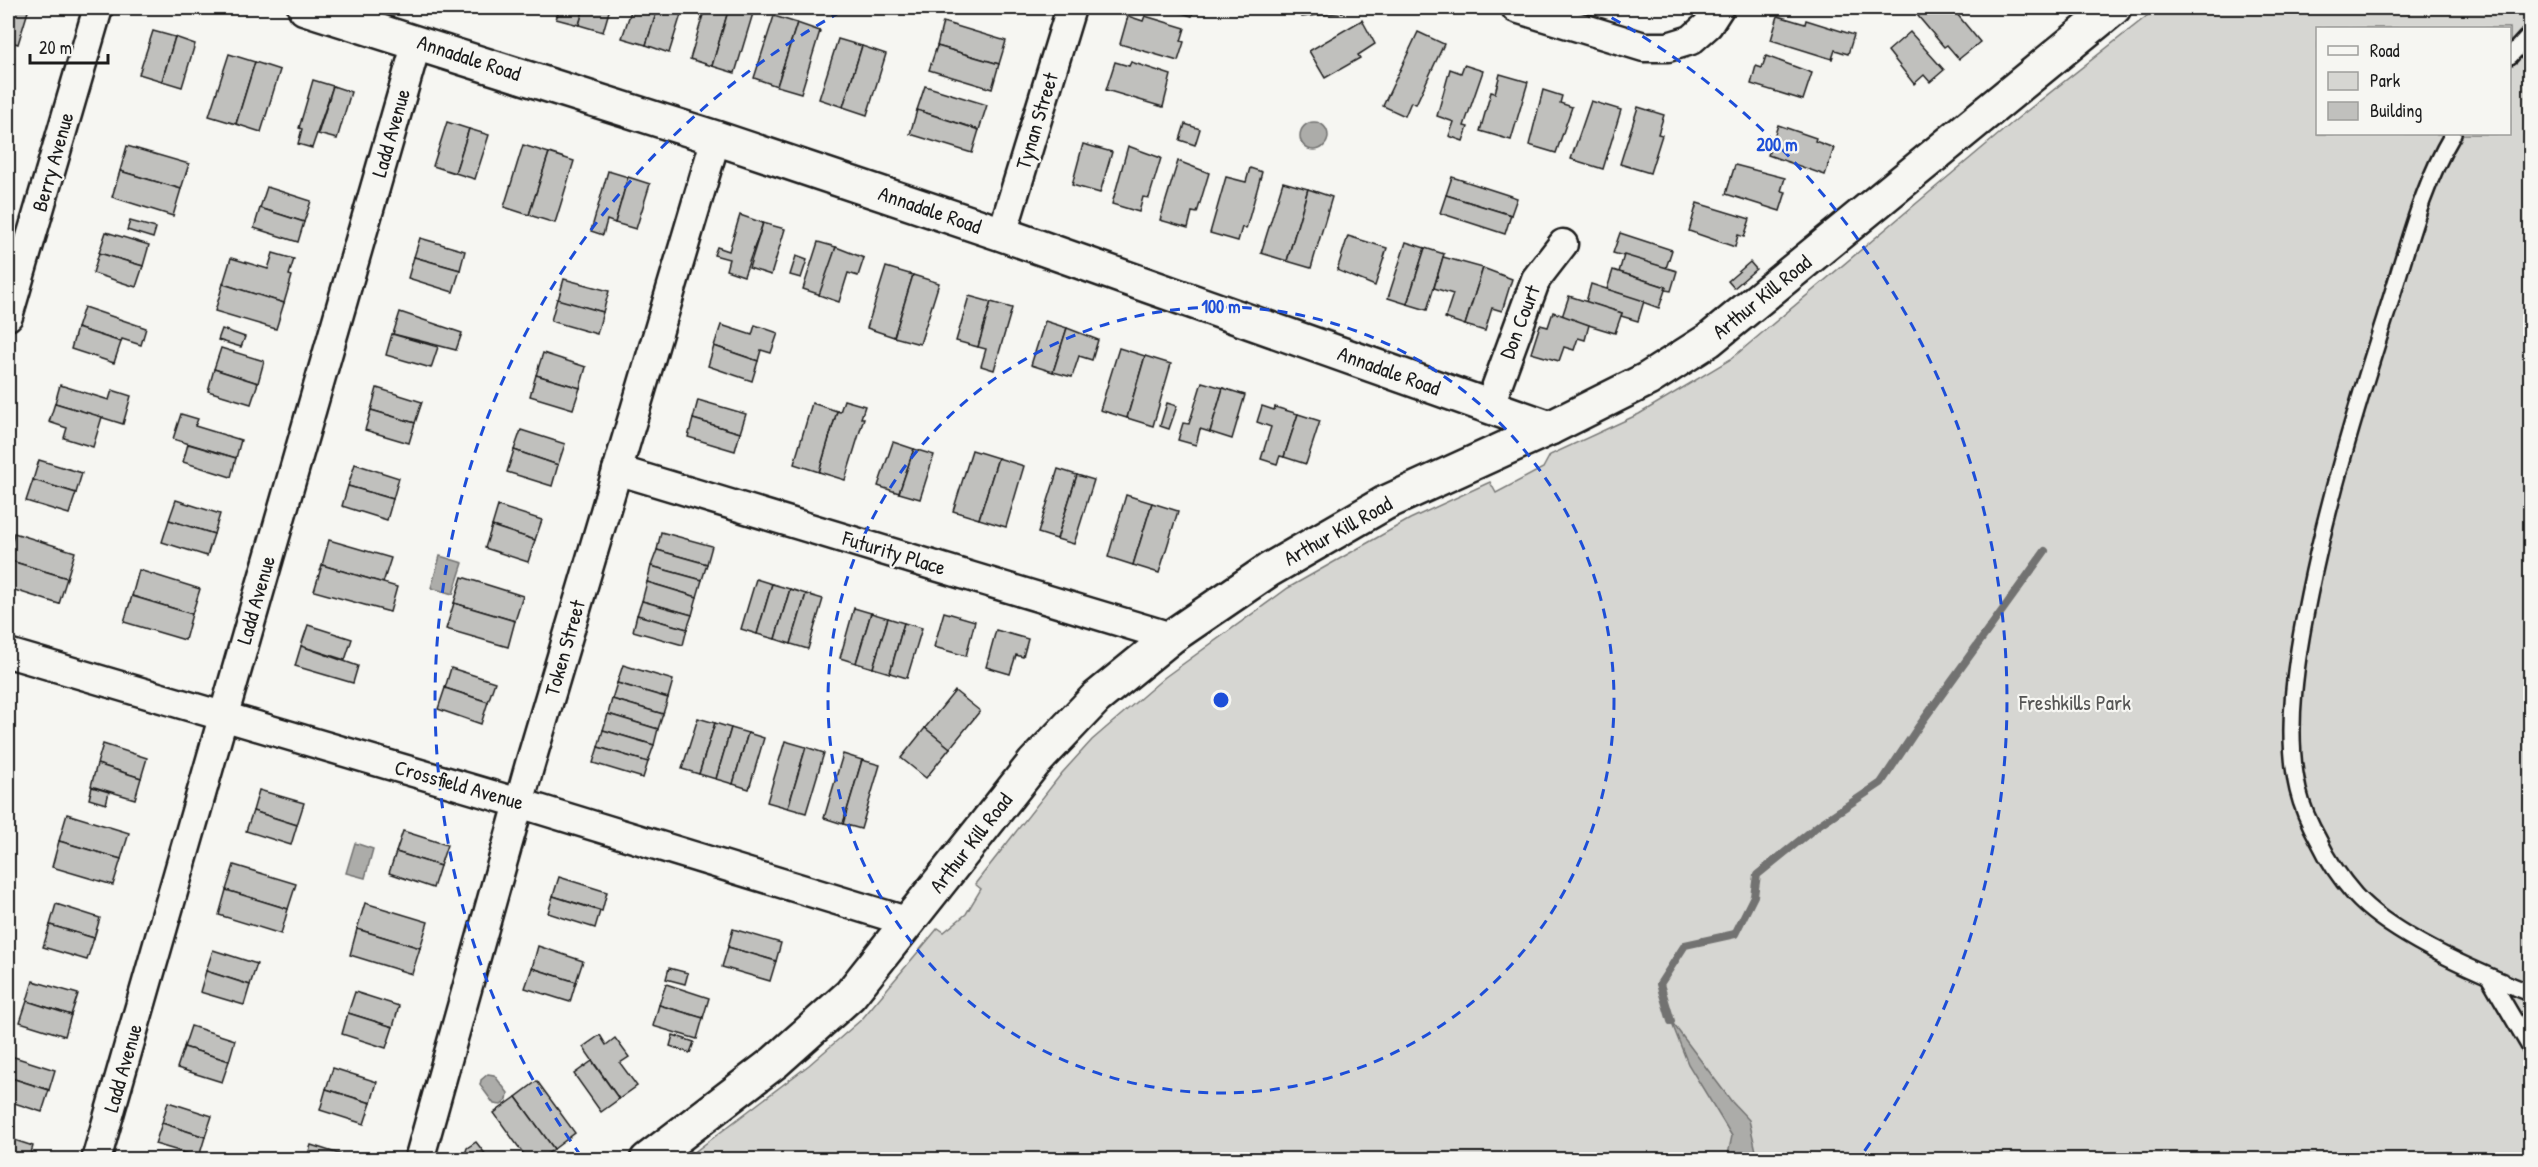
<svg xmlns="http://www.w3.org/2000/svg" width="2538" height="1167" font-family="'Patrick Hand',sans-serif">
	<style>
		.green { fill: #d6d6d2; stroke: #797977; stroke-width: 1.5; fill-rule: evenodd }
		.water { fill: #acaca9; stroke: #727271; stroke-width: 1.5 }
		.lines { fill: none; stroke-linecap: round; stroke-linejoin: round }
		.stream { stroke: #727271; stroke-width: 8 }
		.building { fill: #c0c0bd; stroke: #1c1c1c; stroke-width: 1.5 }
		.lane-casing { stroke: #1c1c1c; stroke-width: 20 }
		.street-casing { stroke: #1c1c1c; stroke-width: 33 }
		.secondary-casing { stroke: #1c1c1c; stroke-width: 38 }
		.lane { stroke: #f6f6f2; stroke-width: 15 }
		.street { stroke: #f6f6f2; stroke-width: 28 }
		.secondary { stroke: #f6f6f2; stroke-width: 33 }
		.ring { fill: none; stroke: #1d4ed8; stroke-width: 3; stroke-dasharray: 10 8 }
		.labels { text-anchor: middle; stroke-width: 4.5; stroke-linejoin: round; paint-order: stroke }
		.street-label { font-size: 21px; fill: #1c1c1c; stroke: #f6f6f2 }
		.park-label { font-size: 21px; fill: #545453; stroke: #f6f6f2 }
		.centre { fill: #1d4ed8; stroke: #f6f6f2; stroke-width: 3 }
		.ring-label { font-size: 18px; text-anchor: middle; font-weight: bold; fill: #1d4ed8; stroke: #f6f6f2; stroke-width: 4.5; stroke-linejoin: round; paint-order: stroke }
	</style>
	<rect width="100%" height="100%" fill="#f6f6f2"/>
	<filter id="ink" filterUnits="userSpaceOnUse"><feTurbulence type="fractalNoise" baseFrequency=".0167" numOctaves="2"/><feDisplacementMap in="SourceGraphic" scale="12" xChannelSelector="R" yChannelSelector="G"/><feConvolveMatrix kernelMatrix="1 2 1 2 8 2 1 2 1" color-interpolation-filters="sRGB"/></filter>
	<g filter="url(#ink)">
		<!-- green -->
		<path class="green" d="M2157 8H2530V1159L684 1160 809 1065 862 1019 938 928 944 932 966 914 981 889 975 884 1062 773 1092 740 1165 677 1288 588 1410 519 1490 482 1496 493 1543 468 1550 455 1639 414 1731 359 2018 118ZM2318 28H2510V134H2318Z"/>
		<!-- water -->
		<g class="water">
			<circle cx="1314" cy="136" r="14"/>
			<polygon points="440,556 463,563 453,594 431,588"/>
			<polygon points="355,843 373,849 365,878 346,873"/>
			<polygon points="1671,1021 1732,1102 1749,1120 1756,1151 1760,1159 1727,1159 1732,1136 1688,1064"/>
			<polygon points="488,1074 494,1075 508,1093 507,1100 501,1105 494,1104 480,1085 481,1080"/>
		</g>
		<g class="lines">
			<!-- stream -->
			<polyline class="stream" points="1671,1021 1660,984 1685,945 1735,934 1754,896 1757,875 1820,824 1881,783 1919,726 2045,551"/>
		</g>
		<!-- building -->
		<g class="building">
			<polygon points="8,8 29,8 18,44 8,41"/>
			<polygon points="560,8 584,8 579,25 556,19"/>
			<polygon points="584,8 610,8 603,32 579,25"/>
			<polygon points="632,8 658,8 646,45 622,38"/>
			<polygon points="658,8 683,8 669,53 646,45"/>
			<polygon points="705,8 729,8 712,66 690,59"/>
			<polygon points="729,8 754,10 735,73 712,66"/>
			<polygon points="995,8 1020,8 1018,15"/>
			<polygon points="1165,8 1194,8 1192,16"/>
			<polygon points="1300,8 1343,8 1343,12 1302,17"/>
			<polygon points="1928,8 1952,8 1980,42 1959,59 1947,45 1944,47 1918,16"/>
			<polygon points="774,16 797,23 777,86 754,78"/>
			<polygon points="1128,16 1143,21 1145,16 1185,28 1181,41 1184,42 1178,61 1120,44"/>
			<polygon points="1778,16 1805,24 1806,20 1854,35 1848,54 1835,50 1832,59 1771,40"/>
			<polygon points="1362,20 1375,44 1358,55 1360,58 1325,78 1309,51"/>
			<polygon points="943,22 1006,41 999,64 937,46"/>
			<polygon points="797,23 820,31 801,93 777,86"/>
			<polygon points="153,31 175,37 162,81 139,74"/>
			<polygon points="1418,32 1444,44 1416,104 1411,102 1405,116 1383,106"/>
			<polygon points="1910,32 1944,70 1930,82 1924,75 1914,84 1888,51"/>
			<polygon points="175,37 195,44 182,87 162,81"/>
			<polygon points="838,39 862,46 843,107 819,99"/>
			<polygon points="862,46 886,54 867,115 843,107"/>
			<polygon points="937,46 999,64 992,89 929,70"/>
			<polygon points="229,54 255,62 236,124 209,116"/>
			<polygon points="8,55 14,57 8,79"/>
			<polygon points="1766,56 1812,73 1803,100 1751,84 1756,66 1762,68"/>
			<polygon points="255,62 280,70 261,132 236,124"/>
			<polygon points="1115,62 1129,66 1131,62 1171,75 1163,107 1106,90"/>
			<polygon points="1464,65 1483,71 1464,126 1468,127 1463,141 1449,136 1454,122 1437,116 1450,69 1461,73"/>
			<polygon points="1500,74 1528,82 1511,140 1480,131 1491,92 1495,93"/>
			<polygon points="313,80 333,86 312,148 298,144 302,129 299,128"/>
			<polygon points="333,86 351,92 337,139 318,134"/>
			<polygon points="925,86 987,105 979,130 917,110"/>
			<polygon points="1543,90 1562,96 1560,103 1572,107 1556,153 1529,145"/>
			<polygon points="1591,101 1621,110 1603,169 1571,159"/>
			<polygon points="1638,107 1664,115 1658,134 1662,135 1650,173 1620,164"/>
			<polygon points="917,110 979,130 972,153 910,134"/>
			<polygon points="447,122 469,129 455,173 433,166"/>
			<polygon points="1185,124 1200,129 1195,145 1180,140"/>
			<polygon points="1778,125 1816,138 1815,141 1834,148 1825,175 1768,155"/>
			<polygon points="469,129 489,135 475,179 455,173"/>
			<polygon points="1083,144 1112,152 1100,193 1072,185"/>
			<polygon points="523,145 549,153 529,215 504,207"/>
			<polygon points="127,146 189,164 181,189 120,171"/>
			<polygon points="1128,146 1161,158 1149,198 1143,197 1139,212 1112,204"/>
			<polygon points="549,153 574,161 555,223 529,215"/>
			<polygon points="1178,161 1209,173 1197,213 1192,212 1188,228 1160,220"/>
			<polygon points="1735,165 1785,178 1781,191 1786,192 1780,211 1726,194"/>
			<polygon points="1250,168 1262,172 1246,229 1242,227 1238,241 1210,233 1226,177 1246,182"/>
			<polygon points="120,171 181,189 173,216 112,197"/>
			<polygon points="608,171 628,177 615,223 607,220 603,235 591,231"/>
			<polygon points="628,177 650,184 636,229 615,223"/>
			<polygon points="1452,177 1517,198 1511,215 1446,195"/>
			<polygon points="1283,182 1308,189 1287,261 1261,253"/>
			<polygon points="267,187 311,201 304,222 260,208"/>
			<polygon points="1308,189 1332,197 1311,268 1287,261"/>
			<polygon points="1446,195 1511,215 1505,234 1440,213"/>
			<polygon points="1697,203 1750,219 1744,237 1738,235 1735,247 1689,231"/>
			<polygon points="260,208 304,222 298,242 254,228"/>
			<polygon points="740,215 763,223 744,276 726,270 729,259 714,255 717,247 729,251"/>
			<polygon points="130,221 156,228 153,238 127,230"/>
			<polygon points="763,223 785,229 771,275 749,268"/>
			<polygon points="106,232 149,245 143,266 99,253"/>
			<polygon points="1620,233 1672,250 1666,268 1613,253"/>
			<polygon points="1348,236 1387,248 1375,286 1337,270"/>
			<polygon points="420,238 465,251 460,270 414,257"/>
			<polygon points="818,242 836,247 821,295 803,289"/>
			<polygon points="1406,242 1425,248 1407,304 1388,298"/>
			<polygon points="836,247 864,258 858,276 848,273 839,302 819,295"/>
			<polygon points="1425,248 1444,254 1427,310 1407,304"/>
			<polygon points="99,253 143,266 136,287 93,273"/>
			<polygon points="273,253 294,259 289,275 292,276 284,303 223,284 231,258 268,269"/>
			<polygon points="1624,255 1677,271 1671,291 1665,290 1666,287 1619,272"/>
			<polygon points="796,256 807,260 801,278 790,275"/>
			<polygon points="414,257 460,270 453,292 408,278"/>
			<polygon points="1443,257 1483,268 1465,325 1445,318 1453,294 1434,288"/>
			<polygon points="1750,262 1756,269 1734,288 1728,281"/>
			<polygon points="886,267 913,275 894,337 867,328"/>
			<polygon points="1483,268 1512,279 1502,311 1492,308 1485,331 1465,325"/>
			<polygon points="1613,270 1666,287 1659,308 1607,289"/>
			<polygon points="913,275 939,283 920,344 894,337"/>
			<polygon points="564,279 609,291 603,312 558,300"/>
			<polygon points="223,284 284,303 276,329 215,311"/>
			<polygon points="1591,284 1644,301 1638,321 1621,316 1622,313 1586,302"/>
			<polygon points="969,296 991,302 978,347 956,341"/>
			<polygon points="1569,296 1622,313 1615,333 1562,317"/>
			<polygon points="557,299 603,312 597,334 551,321"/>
			<polygon points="991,302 1012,308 994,370 981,366 986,349 978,347"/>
			<polygon points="84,307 146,328 141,345 122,339 121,342 77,328"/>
			<polygon points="400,312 462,333 456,350 393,334"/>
			<polygon points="1553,312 1589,325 1585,340 1578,338 1574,350 1564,347 1559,361 1531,353 1540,325 1548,327"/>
			<polygon points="1045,321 1067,328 1053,372 1031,365"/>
			<polygon points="721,325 752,335 755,325 778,333 771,353 761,350 758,361 714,346"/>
			<polygon points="77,328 121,342 114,363 71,349"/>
			<polygon points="1067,328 1098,340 1092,360 1079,356 1072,377 1053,372"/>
			<polygon points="222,329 245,337 241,347 218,340"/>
			<polygon points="392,334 438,347 431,368 386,355"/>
			<polygon points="714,346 758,361 752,381 708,366"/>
			<polygon points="221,348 264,361 258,383 214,369"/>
			<polygon points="1119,348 1145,356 1127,418 1100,410"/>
			<polygon points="543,353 586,367 580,388 536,375"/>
			<polygon points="1145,356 1171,364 1153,426 1127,418"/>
			<polygon points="214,369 258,383 251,404 208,391"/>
			<polygon points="536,375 580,388 573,409 530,396"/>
			<polygon points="1202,382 1223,388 1210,432 1200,429 1196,445 1178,440 1183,423 1189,424"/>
			<polygon points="60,385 109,400 112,390 131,396 123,424 55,403"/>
			<polygon points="377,388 422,402 415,423 371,410"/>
			<polygon points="1223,388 1245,395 1232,439 1210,432"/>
			<polygon points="698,400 746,414 740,433 693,419"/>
			<polygon points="844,400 865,406 861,418 864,418 845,480 819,472 837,411 840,412"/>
			<polygon points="55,403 102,417 93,447 64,438 67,428 49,422"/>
			<polygon points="812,403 837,411 819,472 794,464"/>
			<polygon points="1167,403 1177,406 1169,429 1160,426"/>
			<polygon points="1262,406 1274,410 1275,407 1298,414 1284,457 1280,456 1277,464 1261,459 1271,427 1257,422"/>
			<polygon points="371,410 415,423 409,443 365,430"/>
			<polygon points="181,414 198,419 195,426 241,440 236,458 173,439"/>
			<polygon points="1298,414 1320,421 1306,464 1284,457"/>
			<polygon points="693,419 740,433 735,451 688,437"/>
			<polygon points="521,430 565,444 558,465 514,450"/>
			<polygon points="893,442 914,449 899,493 878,486"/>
			<polygon points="188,444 236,458 231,477 183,462"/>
			<polygon points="914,449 934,455 920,499 899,493"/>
			<polygon points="514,450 558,465 552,486 507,472"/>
			<polygon points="972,450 998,458 979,519 953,511"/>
			<polygon points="998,458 1024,466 1006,527 979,519"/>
			<polygon points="39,460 82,473 76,493 33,480"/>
			<polygon points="355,464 399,478 393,499 348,486"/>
			<polygon points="1058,469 1077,475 1057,539 1038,533"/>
			<polygon points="1077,475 1094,480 1074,544 1057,539"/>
			<polygon points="33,480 76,493 69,514 26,501"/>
			<polygon points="348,486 393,499 387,520 342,506"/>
			<polygon points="1126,495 1152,503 1133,565 1108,557"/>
			<polygon points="176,500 220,514 214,534 169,520"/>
			<polygon points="1152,503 1178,511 1159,573 1133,565"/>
			<polygon points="498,506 542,520 535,540 492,526"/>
			<polygon points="169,520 214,534 207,556 162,542"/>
			<polygon points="492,526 535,540 528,562 485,548"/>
			<polygon points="661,532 712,546 707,564 657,550"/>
			<polygon points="14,533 75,552 67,578 8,560"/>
			<polygon points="329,540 391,558 383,583 322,565"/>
			<polygon points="657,550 707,564 702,580 651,566"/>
			<polygon points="8,560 67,578 59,604 8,588"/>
			<polygon points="322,565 397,587 390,612 314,591"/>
			<polygon points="651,566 702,580 697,597 647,582"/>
			<polygon points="139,570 200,589 192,614 132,596"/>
			<polygon points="462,577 523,596 515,621 454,603"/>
			<polygon points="756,579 772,584 757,634 741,629"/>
			<polygon points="647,582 697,597 692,615 642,601"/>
			<polygon points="772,584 790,589 775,639 757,634"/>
			<polygon points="790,589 806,594 791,644 775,639"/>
			<polygon points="806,594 823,599 808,649 791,644"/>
			<polygon points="132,596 192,614 185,640 124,622"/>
			<polygon points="642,601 692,615 687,629 637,615"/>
			<polygon points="454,603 515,621 508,647 446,629"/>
			<polygon points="854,608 871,613 856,663 840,658"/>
			<polygon points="944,612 975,621 966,656 934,647"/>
			<polygon points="871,613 888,618 873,668 856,663"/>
			<polygon points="637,615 687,629 683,645 633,631"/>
			<polygon points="888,618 904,623 890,673 873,668"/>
			<polygon points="904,623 922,628 907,678 890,673"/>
			<polygon points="308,625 352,639 345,660 301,646"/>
			<polygon points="996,630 1028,639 1023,657 1016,655 1010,674 986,667"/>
			<polygon points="301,646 358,666 353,683 295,666"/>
			<polygon points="623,665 673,680 668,698 617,683"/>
			<polygon points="451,668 495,682 488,702 445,688"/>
			<polygon points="617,683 668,698 663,714 612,699"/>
			<polygon points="445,688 488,702 481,724 438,709"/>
			<polygon points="955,691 980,711 950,748 925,728"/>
			<polygon points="612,699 663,714 658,729 608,714"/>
			<polygon points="608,714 658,729 654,745 603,730"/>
			<polygon points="698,718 715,723 699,774 682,769"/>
			<polygon points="715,723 731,728 716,779 699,774"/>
			<polygon points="731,728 748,733 733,784 716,779"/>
			<polygon points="925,728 950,748 926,778 901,758"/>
			<polygon points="603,730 654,745 648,762 598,747"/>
			<polygon points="748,733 764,738 749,789 733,784"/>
			<polygon points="785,741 806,747 788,808 767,802"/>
			<polygon points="103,744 147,758 141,778 97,764"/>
			<polygon points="598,747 648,762 643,778 593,763"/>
			<polygon points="806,747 824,753 806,813 788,808"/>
			<polygon points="843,754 862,760 843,824 824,818"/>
			<polygon points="862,760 880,765 861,829 843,824"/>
			<polygon points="97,764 141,778 135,799 91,786"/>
			<polygon points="92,787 109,792 106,804 89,799"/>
			<polygon points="259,790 304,803 297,825 253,811"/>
			<polygon points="253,811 297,825 291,845 246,831"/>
			<polygon points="67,814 129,833 121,859 59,841"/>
			<polygon points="403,831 447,845 440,866 396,852"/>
			<polygon points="59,841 121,859 113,885 52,867"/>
			<polygon points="396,852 440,866 433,888 389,873"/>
			<polygon points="234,865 296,884 288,909 226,890"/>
			<polygon points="559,877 607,892 602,911 553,896"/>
			<polygon points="226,890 288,909 281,934 219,915"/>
			<polygon points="553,896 600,911 595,928 548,913"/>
			<polygon points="365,903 428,922 420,948 357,929"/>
			<polygon points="56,904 100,918 94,938 50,925"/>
			<polygon points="50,925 94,938 87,960 43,947"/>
			<polygon points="357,929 420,948 412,974 350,955"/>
			<polygon points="733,929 781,943 776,961 728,947"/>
			<polygon points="538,946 583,961 576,982 532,968"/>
			<polygon points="728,947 776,961 770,981 722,967"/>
			<polygon points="213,950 257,964 250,985 206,971"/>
			<polygon points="532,968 576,982 570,1002 525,988"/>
			<polygon points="669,968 688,973 685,984 666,979"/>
			<polygon points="206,971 250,985 244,1005 200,992"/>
			<polygon points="33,981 78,994 71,1015 27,1001"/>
			<polygon points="666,984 709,998 703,1018 659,1005"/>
			<polygon points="355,992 399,1006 393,1027 348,1013"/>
			<polygon points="27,1001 71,1015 65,1036 20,1022"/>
			<polygon points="659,1005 703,1018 697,1039 653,1026"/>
			<polygon points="348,1013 393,1027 386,1048 342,1034"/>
			<polygon points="191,1026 235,1040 229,1061 184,1047"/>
			<polygon points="600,1035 606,1045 615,1038 629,1057 620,1063 637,1086 619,1099 583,1047"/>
			<polygon points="673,1035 694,1042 690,1053 670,1046"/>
			<polygon points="184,1047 229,1061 222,1082 177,1068"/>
			<polygon points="11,1056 55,1070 49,1090 8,1077"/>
			<polygon points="592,1061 619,1099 601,1112 574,1074"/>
			<polygon points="333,1068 377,1082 371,1103 326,1089"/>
			<polygon points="8,1077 49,1090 42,1112 8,1101"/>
			<polygon points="537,1081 575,1133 554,1149 516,1097"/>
			<polygon points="326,1089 371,1103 364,1124 320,1110"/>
			<polygon points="516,1097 554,1149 539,1160 528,1160 494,1113"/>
			<polygon points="168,1102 212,1116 205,1137 162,1123"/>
			<polygon points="162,1123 205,1137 199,1157 155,1144"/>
			<polygon points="8,1138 33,1146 29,1160 8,1160"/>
			<polygon points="476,1142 490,1160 463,1160 467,1148"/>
			<polygon points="311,1145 355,1159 355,1160 306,1160"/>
		</g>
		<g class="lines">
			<!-- lane casing -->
			<g class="lane-casing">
				<g id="lane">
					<polyline points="2510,56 2530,34"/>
					<path d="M2453 134C2420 189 2405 257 2385 318 2356 409 2328 501 2309 595 2297 654 2284 730 2298 790 2302 807 2310 825 2319 841 2328 860 2341 879 2355 895 2392 936 2479 973 2530 993"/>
					<polyline points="2489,977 2530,1047"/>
				</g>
			</g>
			<!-- street casing -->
			<g class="street-casing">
				<g id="street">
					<polyline points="1516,8 1644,47 1668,47 1691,40 1708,25 1719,8"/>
					<polyline points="1002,234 1071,8"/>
					<polyline points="8,316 98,8"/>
					<polyline points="1489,407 1536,279 1563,244"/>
					<polyline points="617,470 1171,637"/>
					<polyline points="8,653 519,803 909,922"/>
					<polyline points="96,1160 417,42"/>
					<polyline points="419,1160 530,764 716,138"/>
				</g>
			</g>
			<!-- secondary casing -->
			<g class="secondary-casing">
				<g id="secondary">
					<polyline points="305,8 716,138 1002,234 1550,428"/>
					<polyline points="647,1160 775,1062 850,995 1034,763 1096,698 1171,637 1269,570 1385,503 1550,428 1648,379 1709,340 2114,8"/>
				</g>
			</g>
			<!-- lane -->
			<use href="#lane" class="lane"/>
			<!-- street -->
			<use href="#street" class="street"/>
			<!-- secondary -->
			<use href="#secondary" class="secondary"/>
		</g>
	</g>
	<!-- distance rings -->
	<g class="ring">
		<circle cx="1221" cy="700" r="393"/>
		<path d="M581 1156A786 786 0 0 1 846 9M1596 9A786 786 0 0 1 1861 1156"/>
	</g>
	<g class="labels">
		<!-- street labels -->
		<g class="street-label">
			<text transform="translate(469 58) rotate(18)" y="7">Annadale Road</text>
			<text transform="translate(1037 121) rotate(-73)" y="7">Tynan Street</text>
			<text transform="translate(391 133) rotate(-74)" y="7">Ladd Avenue</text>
			<text transform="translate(53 162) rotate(-74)" y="7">Berry Avenue</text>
			<text transform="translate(930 210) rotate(19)" y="7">Annadale Road</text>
			<text transform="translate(1762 297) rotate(-39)" y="7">Arthur Kill Road</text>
			<text transform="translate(1520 322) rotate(-69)" y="7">Don Court</text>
			<text transform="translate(1389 371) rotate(20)" y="7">Annadale Road</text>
			<text transform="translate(1338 531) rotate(-29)" y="7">Arthur Kill Road</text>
			<text transform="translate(894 553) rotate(17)" y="7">Futurity Place</text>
			<text transform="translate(256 600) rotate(-74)" y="7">Ladd Avenue</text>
			<text transform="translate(565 648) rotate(-74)" y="7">Token Street</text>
			<text transform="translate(459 785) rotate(16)" y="7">Crossfield Avenue</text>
			<text transform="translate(971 843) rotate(-52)" y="7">Arthur Kill Road</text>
			<text transform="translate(123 1068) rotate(-74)" y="7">Ladd Avenue</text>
		</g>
		<!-- park labels -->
		<g class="park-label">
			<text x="2075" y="710">Freshkills Park</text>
		</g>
	</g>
	<circle cx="1221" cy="700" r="9" class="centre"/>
	<g class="ring-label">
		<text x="1777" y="151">200 m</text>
		<text x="1221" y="313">100 m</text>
	</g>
	<!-- margin -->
	<rect width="2538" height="1167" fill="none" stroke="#f6f6f2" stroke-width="30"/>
	<rect x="15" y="15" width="2508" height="1137" fill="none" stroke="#1c1c1c" stroke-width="2" filter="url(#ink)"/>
	<!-- legend -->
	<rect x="2316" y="27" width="195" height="108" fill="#f6f6f2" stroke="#9f9f9c" stroke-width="1.5"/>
	<rect x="2328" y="46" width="30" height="9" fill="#f6f6f2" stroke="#9f9f9c" stroke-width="1.5"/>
	<text x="2370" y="57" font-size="18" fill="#1c1c1c">Road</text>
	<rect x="2328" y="72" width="30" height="18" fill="#d6d6d2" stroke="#9f9f9c" stroke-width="1.5"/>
	<text x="2370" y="87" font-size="18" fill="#1c1c1c">Park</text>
	<rect x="2328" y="102" width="30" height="18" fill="#c0c0bd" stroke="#9f9f9c" stroke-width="1.5"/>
	<text x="2370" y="117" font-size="18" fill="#1c1c1c">Building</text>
	<!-- scale -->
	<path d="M30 54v9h78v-9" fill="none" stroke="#1c1c1c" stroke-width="3"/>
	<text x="39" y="54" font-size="18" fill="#1c1c1c" stroke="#f6f6f2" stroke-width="4.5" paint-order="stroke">20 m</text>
</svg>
